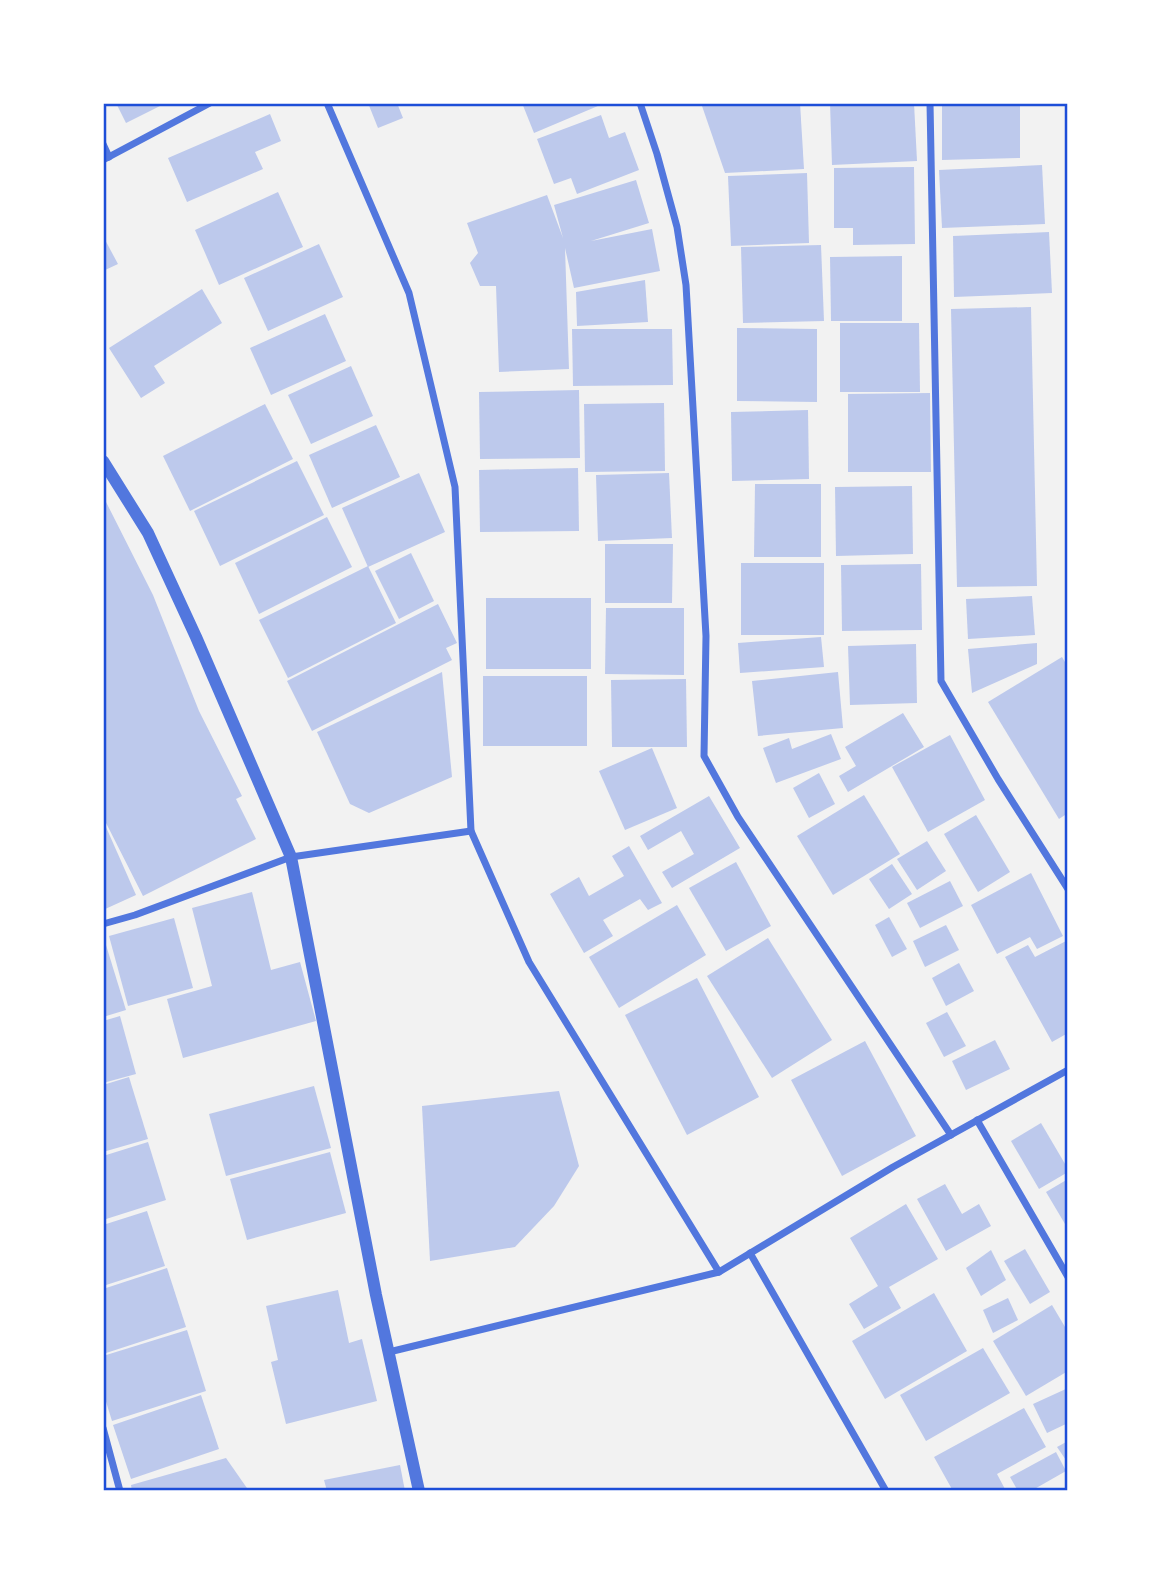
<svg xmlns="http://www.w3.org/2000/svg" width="1171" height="1594" font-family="'Fira Sans Condensed',sans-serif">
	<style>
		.building { fill: #bdc9ec }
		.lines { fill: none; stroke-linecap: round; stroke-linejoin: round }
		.minor { stroke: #5277de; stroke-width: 7 }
		.tertiary { stroke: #5277de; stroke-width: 12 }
		.neatline { fill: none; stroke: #1d4ed8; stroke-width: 2.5 }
	</style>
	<rect width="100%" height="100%" fill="#f2f2f2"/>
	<!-- building -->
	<g class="building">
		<polygon points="116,103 166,103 126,123"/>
		<polygon points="368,103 397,103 403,118 378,128"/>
		<polygon points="522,103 605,103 534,133"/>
		<polygon points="701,103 800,103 804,169 725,173"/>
		<polygon points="830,103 914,103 917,161 832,165"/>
		<polygon points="942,103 1020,103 1020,158 942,160"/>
		<polygon points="270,114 281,141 255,152 263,169 187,202 168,158"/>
		<polygon points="601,115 609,138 625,132 639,170 577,194 571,178 554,184 537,139"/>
		<polygon points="1042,165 1045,224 942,228 939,170"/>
		<polygon points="914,167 915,244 853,245 853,228 834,228 834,168"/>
		<polygon points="807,173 809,243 731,246 728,176"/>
		<polygon points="636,180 649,223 591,241 652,229 660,271 574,288 565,248 569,369 499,372 496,286 480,286 470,263 478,253 467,223 547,195 563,238 554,205"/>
		<polygon points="278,192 303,247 219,285 195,230"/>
		<polygon points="1049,232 1052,293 954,297 953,236"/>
		<polygon points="103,236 118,264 103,271"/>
		<polygon points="319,244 343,297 268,331 244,278"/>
		<polygon points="821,245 824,321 743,323 741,247"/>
		<polygon points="902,256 902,321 831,321 830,257"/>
		<polygon points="645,280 648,322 577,326 576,292"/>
		<polygon points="202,289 222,323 154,366 165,383 141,398 109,348"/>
		<polygon points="1031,307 1037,586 957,587 951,309"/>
		<polygon points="325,314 346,361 271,395 250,348"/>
		<polygon points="840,323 919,323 920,392 840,392"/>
		<polygon points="737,328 817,329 817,402 737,401"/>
		<polygon points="572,329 672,329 673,385 573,386"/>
		<polygon points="351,366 373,416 311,444 288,395"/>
		<polygon points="579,390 580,458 480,459 479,392"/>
		<polygon points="930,393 931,472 848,472 848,394"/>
		<polygon points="664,403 665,471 585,472 584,404"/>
		<polygon points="265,404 293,459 190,511 163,456"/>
		<polygon points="808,410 809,479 732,481 731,412"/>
		<polygon points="376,425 400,477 332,508 309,455"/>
		<polygon points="297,461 324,515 220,566 194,511"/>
		<polygon points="578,468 579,531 480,532 479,470"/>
		<polygon points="419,473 445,532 368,567 342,508"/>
		<polygon points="669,473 672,538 598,541 596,475"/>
		<polygon points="755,484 821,484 821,557 754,557"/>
		<polygon points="912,486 913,554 836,556 835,487"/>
		<polygon points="103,496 153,595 199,711 242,796 236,799 256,839 143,896 103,817"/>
		<polygon points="327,517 352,567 259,614 235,563"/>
		<polygon points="605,544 673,544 672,603 605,603"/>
		<polygon points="411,553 434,601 399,619 375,571"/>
		<rect x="741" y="563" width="83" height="72"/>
		<polygon points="921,564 922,630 842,631 841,565"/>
		<polygon points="368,566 396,623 288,678 259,620"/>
		<polygon points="1032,596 1035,635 968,639 966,599"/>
		<rect x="486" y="598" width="105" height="71"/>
		<polygon points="438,604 457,643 446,648 452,660 312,731 287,681"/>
		<polygon points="606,608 684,608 684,675 605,674"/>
		<polygon points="821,637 824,667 740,673 738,643"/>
		<polygon points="1037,643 1037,664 972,693 968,649"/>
		<polygon points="916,644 917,703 850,705 848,646"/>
		<polygon points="1062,657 1068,667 1068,813 1059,819 988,702"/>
		<polygon points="442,672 452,777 369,813 350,804 317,732"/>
		<polygon points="838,672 843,728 758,736 752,681"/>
		<rect x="483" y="676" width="104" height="70"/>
		<polygon points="686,679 687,747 612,747 611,680"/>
		<polygon points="903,713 924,747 848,792 839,776 856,766 845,747"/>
		<polygon points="831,734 841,759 776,783 763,748 789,738 792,749"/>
		<polygon points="950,735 985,800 928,832 892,767"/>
		<polygon points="652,748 677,808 625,830 599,771"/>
		<polygon points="819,773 835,804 809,818 793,788"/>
		<polygon points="864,795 900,854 833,895 797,836"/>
		<polygon points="709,796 740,848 672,888 662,872 694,854 681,831 648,850 640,836"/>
		<polygon points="976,815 1010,872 978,892 944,834"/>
		<polygon points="106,827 136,895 103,910 103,828"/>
		<polygon points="927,841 946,871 917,890 897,859"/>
		<polygon points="629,846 662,903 648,910 640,899 603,920 613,936 584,953 550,894 579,877 589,896 624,876 612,856"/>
		<polygon points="736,862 771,926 726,951 689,888"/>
		<polygon points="892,864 912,894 889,909 869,879"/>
		<polygon points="1031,873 1063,936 1037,949 1030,937 997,954 971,905"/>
		<polygon points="950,881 963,906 920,928 907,903"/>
		<polygon points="252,892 271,970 300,962 316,1021 183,1058 167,999 212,986 192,908"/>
		<polygon points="677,905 706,955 619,1008 589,957"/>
		<polygon points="889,917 907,949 892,957 875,925"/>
		<polygon points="174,918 193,988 128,1006 109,936"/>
		<polygon points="946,925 959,950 925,967 913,941"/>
		<polygon points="768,938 832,1040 772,1078 707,976"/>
		<polygon points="1068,940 1068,1033 1052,1042 1005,957 1028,945 1035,957"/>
		<polygon points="106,945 126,1010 103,1017 103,946"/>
		<polygon points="959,963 974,991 946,1006 932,978"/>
		<polygon points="697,978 759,1097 687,1135 625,1015"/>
		<polygon points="947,1012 966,1046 944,1057 926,1023"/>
		<polygon points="120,1016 136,1074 103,1083 103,1021"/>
		<polygon points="995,1040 1010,1069 966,1090 952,1061"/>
		<polygon points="865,1041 916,1136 842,1176 791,1080"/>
		<polygon points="129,1077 148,1139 103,1152 103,1085"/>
		<polygon points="314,1086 331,1148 226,1176 209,1114"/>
		<polygon points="559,1091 579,1166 554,1206 515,1247 430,1261 422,1106"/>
		<polygon points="1041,1123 1068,1169 1068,1172 1039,1189 1011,1141"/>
		<polygon points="148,1142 166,1200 103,1220 103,1156"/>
		<polygon points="330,1152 346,1213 247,1240 230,1179"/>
		<polygon points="1068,1179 1068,1229 1046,1192"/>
		<polygon points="945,1184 962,1214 979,1204 991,1226 946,1251 917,1199"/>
		<polygon points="906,1204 938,1259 889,1287 901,1308 864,1329 849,1304 878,1286 850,1238"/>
		<polygon points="147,1211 165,1266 103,1286 103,1225"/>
		<polygon points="1025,1249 1050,1292 1030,1304 1004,1261"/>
		<polygon points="991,1250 1006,1280 981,1296 966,1268"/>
		<polygon points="167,1268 186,1327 103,1354 103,1289"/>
		<polygon points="338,1290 349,1343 362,1339 377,1401 286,1424 271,1362 278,1360 266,1306"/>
		<polygon points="934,1293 967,1351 885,1399 852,1341"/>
		<polygon points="1008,1298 1018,1320 993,1333 983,1310"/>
		<polygon points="1052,1305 1068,1332 1068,1371 1026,1396 993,1341"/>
		<polygon points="187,1330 206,1391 112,1421 103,1392 103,1356"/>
		<polygon points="983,1348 1010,1393 926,1441 900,1395"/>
		<polygon points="1068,1388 1068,1423 1047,1433 1033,1404"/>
		<polygon points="201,1395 219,1449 131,1479 113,1425"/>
		<polygon points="1024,1408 1046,1447 997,1474 1006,1491 953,1491 934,1457"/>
		<polygon points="1068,1441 1068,1463 1057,1447"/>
		<polygon points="1056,1452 1066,1471 1031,1491 1018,1491 1010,1477"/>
		<polygon points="226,1458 249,1491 132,1491 131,1485"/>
		<polygon points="400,1465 405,1491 327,1491 324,1480"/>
	</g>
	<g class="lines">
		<!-- minor -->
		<g class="minor">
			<polyline points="327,103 409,293 455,487 471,831 529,962 719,1272"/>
			<polyline points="640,103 657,154 677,227 686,285 706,636 704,756 738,817 951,1135"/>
			<polyline points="930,103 941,681 998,779 1068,889"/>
			<polyline points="103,144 109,157"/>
			<polyline points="103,160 210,103"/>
			<polyline points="103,924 135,915 291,857 471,831"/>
			<polyline points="977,1120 1068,1277"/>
			<polyline points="750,1253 886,1491"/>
			<polyline points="389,1352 719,1272 893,1167 1068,1070"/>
			<polyline points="103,1428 120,1491"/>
		</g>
		<!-- tertiary -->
		<polyline class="tertiary" points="103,461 148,533 196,637 291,857 376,1295 419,1491"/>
	</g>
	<!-- border -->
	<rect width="1171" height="1594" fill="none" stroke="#ffffff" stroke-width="210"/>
	<rect x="105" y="105" width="961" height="1384" class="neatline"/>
</svg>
